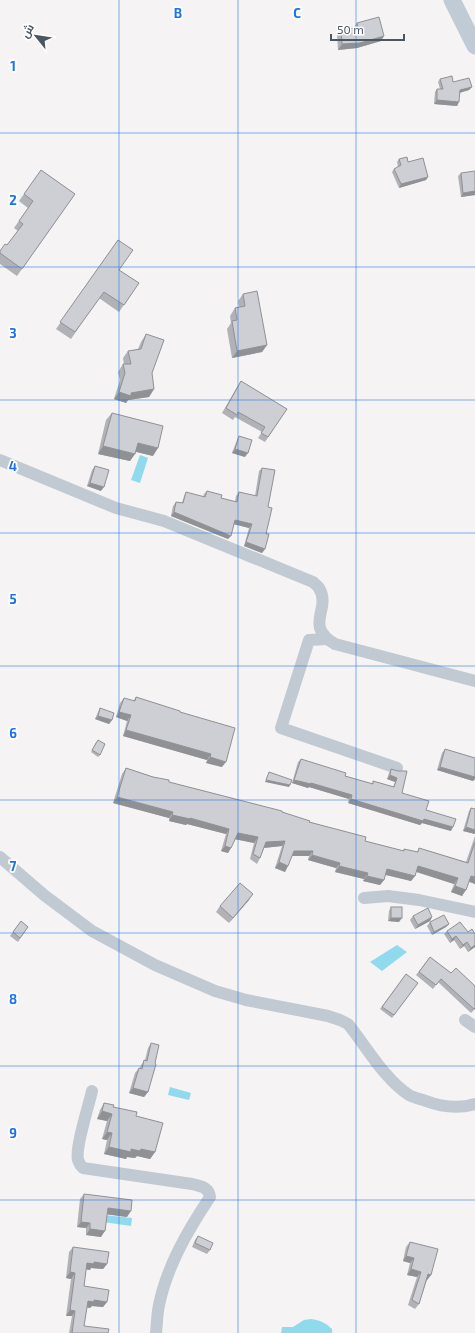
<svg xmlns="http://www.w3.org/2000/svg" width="475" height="1333" font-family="'Exo 2',Cairo,sans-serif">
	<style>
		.water { fill: #90daee }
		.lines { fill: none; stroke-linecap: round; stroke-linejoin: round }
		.minor { stroke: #c1cad2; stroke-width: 12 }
		.secondary { stroke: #c1cbd6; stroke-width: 17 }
		.wall { fill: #b0b2b7 }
		.shaded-wall { fill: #909195 }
		.building { fill: #cdcfd5; stroke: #909195 }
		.grid { fill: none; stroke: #1a73e8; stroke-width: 1; stroke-opacity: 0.55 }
		.grid-label { font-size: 13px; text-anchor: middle; font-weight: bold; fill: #1a73e8; stroke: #fff; stroke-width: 3.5; stroke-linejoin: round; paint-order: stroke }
	</style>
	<rect width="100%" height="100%" fill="#f5f3f3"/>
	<!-- water -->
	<g class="water">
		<polygon points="140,455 148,458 140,483 131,480"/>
		<polygon points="397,945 407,952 382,971 370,962"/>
		<polygon points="170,1087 191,1093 189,1100 168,1095"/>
		<polygon points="104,1215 132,1218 131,1226 103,1222"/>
		<path d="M311 1319C320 1320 326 1323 332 1329V1333H281L282 1327H293L304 1320Z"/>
	</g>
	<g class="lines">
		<!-- minor -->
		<g class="minor">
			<path d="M0 460 116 508 164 521 313 582C315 584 318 586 319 588 332 609 303 625 335 644L475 681"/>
			<polyline points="327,639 309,640 281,728 397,768"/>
			<path d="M0 857 44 895 92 931 155 965 215 991 246 1000 328 1016 340 1020 348 1024C366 1046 385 1080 409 1095 414 1098 421 1099 426 1101 442 1107 458 1109 475 1104"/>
			<polyline points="364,898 388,896 419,900 475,912"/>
			<polyline points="465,1020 475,1027"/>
			<path d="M92 1091C89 1105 75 1147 78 1160 79 1163 81 1166 83 1168L192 1184C200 1186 209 1187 210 1197 188 1230 167 1266 159 1305 157 1314 157 1324 156 1333"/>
		</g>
		<!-- secondary -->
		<polyline class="secondary" points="452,0 475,46"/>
	</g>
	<!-- wall -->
	<g class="wall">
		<polygon points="357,23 381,41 357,48 338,50 337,34 341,29 353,28"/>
		<polygon points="440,79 453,82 472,87 469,90 460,93 457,106 434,104 435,92 437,89 440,89 438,82"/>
		<polygon points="399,159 408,162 428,177 426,180 399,188 392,172 394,169 398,167 397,162"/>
		<polygon points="41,170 75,194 17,276 0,264 0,251 7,245 18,231 14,228 28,208 19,201"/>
		<polygon points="461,173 475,195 461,197 458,176"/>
		<polygon points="118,240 119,270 139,283 119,312 99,298 71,339 56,329"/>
		<polygon points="243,294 267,345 262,352 232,358 227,329 231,323 230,316 235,308 239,307 238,301"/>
		<polygon points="146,334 154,389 149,397 128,400 126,403 114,399 120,380 118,372 123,364 124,364 123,358 128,351 138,349 141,342"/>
		<polygon points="241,381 287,409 265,442 258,438 262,432 235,417 233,420 222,413 237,387"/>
		<polygon points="112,413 153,456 136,452 130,461 98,454 106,420"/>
		<polygon points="239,436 245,457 232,453 237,440"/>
		<polygon points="95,466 101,491 87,486 92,470"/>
		<polygon points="262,468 268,507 265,549 262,553 244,546 249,528 234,524 228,539 171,516 173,506 176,502 182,503 184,496 186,492 203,497 204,494 207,491 221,498 235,502 236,496 239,492 255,496 259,471"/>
		<polygon points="136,697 180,712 222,767 206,763 207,760 123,736 127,721 116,717 120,703 124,698 133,701"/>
		<polygon points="100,708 112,720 109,724 95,719 98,712"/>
		<polygon points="96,742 100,755 98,757 91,752"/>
		<polygon points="445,749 475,758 475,779 473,781 437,770 442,753"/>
		<polygon points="301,759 345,776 372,784 373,781 393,787 395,782 387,779 389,773 391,769 398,771 402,793 426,810 451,831 422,823 420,825 348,803 349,799 309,787 308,788 292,783 298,762"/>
		<polygon points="126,768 169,782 282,812 365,841 403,851 404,849 417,852 419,848 466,862 475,836 475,884 469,882 462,896 451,892 454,884 416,872 415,876 411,881 385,875 384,880 380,885 363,881 364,879 335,872 336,868 308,860 309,856 292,856 285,872 275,868 282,846 264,848 260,858 257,864 250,859 254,843 235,839 228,853 221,851 226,834 187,824 186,825 169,821 169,818 113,803 122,774"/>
		<polygon points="471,808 475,809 475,834 463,831 469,811"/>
		<polygon points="249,900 229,923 216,912 220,906"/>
		<polygon points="391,907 399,922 388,921 389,911"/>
		<polygon points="413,916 432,917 430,921 415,929 410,920"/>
		<polygon points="21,921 28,927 18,942 10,936"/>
		<polygon points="430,922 449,924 446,927 432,935 427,926"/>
		<polygon points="447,931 468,932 475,947 468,952 464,946 460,949 454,940 450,943 444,934"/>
		<polygon points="430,957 451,973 475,986 475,1009 471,1013 438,982 433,989 416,975"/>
		<polygon points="406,974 418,983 392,1018 380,1009"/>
		<polygon points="151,1043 148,1092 144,1097 129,1093 135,1073 139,1068 140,1068 141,1065 145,1060 148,1048"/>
		<polygon points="104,1103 136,1116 155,1152 150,1159 137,1156 135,1158 127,1157 126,1159 104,1154 107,1140 102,1139 107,1121 97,1119 100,1110"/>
		<polygon points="84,1194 127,1217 107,1214 101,1237 86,1235 86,1228 77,1227 80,1199"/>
		<polygon points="198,1236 210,1250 207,1254 192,1247 195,1240"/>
		<polygon points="410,1242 431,1275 427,1280 419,1304 415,1309 408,1305 417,1277 407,1275 410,1263 403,1261 406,1247"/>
		<polygon points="73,1247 107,1264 103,1269 91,1268 90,1270 86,1269 84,1286 107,1302 103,1307 92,1306 90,1308 87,1307 84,1326 108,1333 69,1333 72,1316 66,1316 71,1279 66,1278 69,1252"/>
	</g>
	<!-- shaded-wall -->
	<g class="shaded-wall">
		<polygon points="384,36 381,41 357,48 338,50 342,44"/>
		<polygon points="472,87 469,90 458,93 460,90"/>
		<polygon points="437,100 459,102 457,106 434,104"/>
		<polygon points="428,177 426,180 399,188 401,184"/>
		<polygon points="475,191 475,195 461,197 463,193"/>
		<polygon points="267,345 262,352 232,358 237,351"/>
		<polygon points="154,389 149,397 128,400 126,403 114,399 119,392 131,393"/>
		<polygon points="138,443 158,448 153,456 133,451"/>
		<polygon points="103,446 135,454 130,461 98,454"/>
		<polygon points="235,449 248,453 245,457 232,453"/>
		<polygon points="90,483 104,487 101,491 87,486"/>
		<polygon points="174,512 231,536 228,539 171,516"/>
		<polygon points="235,520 252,524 249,528 233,524"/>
		<polygon points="246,542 265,549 262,553 244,546"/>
		<polygon points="119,712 131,715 127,721 116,717"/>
		<polygon points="98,716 112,720 109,724 95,719"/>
		<polygon points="126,730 211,754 207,760 123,736"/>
		<polygon points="210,757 226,762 222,767 206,763"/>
		<polygon points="440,767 475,777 475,779 473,781 437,770"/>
		<polygon points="390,775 397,778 395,782 387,779"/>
		<polygon points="266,780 290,785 289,787 265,782"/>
		<polygon points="294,780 311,783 352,795 349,799 309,787 308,788 292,783"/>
		<polygon points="117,797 173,812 169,818 113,803"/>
		<polygon points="351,799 453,827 451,831 422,823 420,825 348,803"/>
		<polygon points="172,815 190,818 229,829 226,834 187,824 186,825 169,821"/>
		<polygon points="466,827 475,830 475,834 463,831"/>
		<polygon points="238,833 258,837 254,843 234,839"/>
		<polygon points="285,841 282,846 263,848 266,842"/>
		<polygon points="225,846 231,848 228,853 221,851"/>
		<polygon points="294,851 313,851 309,856 290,856"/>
		<polygon points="312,855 340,863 336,868 308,860"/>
		<polygon points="279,862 288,866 285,872 275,868"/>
		<polygon points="339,866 368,873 364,879 335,872"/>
		<polygon points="418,866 458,878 454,884 414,871"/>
		<polygon points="387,869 415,876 411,881 383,874"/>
		<polygon points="367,876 384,880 380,885 363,881"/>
		<polygon points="471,876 475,877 475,884 468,881"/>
		<polygon points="455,886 466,890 462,896 451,892"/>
		<polygon points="253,894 249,900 229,923 233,918"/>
		<polygon points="432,917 430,921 415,929 418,925"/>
		<polygon points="391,918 402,918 399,922 388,921"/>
		<polygon points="449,924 446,927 432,935 434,932"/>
		<polygon points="456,936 454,940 450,943 452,939"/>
		<polygon points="467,942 464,946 460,949 463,945"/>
		<polygon points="475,945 475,947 468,952 471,948"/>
		<polygon points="133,1088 148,1092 144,1097 129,1093"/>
		<polygon points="102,1111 112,1114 107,1121 97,1119"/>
		<polygon points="107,1132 112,1133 107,1140 102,1139"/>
		<polygon points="109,1147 131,1149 141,1149 155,1152 150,1159 137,1156 135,1158 127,1157 126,1159 104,1154"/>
		<polygon points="108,1208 131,1211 127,1217 104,1214"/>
		<polygon points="81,1222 90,1223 86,1228 77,1227"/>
		<polygon points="90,1229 105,1231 101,1237 86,1235"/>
		<polygon points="406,1256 414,1258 410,1263 403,1261"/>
		<polygon points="94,1262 107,1264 103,1269 91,1268 90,1270 83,1269 87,1263"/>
		<polygon points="411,1269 421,1272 417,1277 407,1275"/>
		<polygon points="70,1272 75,1273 71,1279 66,1278"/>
		<polygon points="428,1274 431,1275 427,1280 425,1279"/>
		<polygon points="94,1300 107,1302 103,1307 92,1306 90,1308 84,1307 88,1301"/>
		<polygon points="70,1310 75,1311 72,1316 66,1316"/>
	</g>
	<!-- building -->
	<g class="building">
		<polygon points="379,17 384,36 360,43 342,44 341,29 358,28 357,23"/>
		<polygon points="452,76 453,82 469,78 472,87 460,90 459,102 437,100 437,89 443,89 440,79"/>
		<polygon points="407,157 408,162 423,158 428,177 401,184 394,169 401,165 399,159"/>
		<polygon points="41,170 75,194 22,269 0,253 0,251 5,244 7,245 23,224 19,221 33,201 24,194"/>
		<polygon points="475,171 475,191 463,193 461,173"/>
		<polygon points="118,240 133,250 119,270 139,283 124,305 104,292 75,332 60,322"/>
		<polygon points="257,291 267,345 237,351 232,321 237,320 235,308 245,306 243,294"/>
		<polygon points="146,334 164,340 152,373 154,389 131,393 131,396 119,392 125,373 123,364 131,364 128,351 141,349"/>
		<polygon points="241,381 287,409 268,437 261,433 265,427 238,412 237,415 226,408"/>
		<polygon points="112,413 163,426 158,448 138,443 135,454 103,446"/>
		<polygon points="239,436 252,440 248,453 235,449"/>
		<polygon points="95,466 109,470 104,487 90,483"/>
		<polygon points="262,468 275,470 268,507 272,508 266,534 269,534 265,549 246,542 252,524 235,520 231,536 174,512 176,502 183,503 186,492 205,497 207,491 222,495 221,498 237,502 239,492 257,496"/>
		<polygon points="136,697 180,711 180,712 235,728 226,762 210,757 211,754 126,730 131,715 119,712 124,698 135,701"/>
		<polygon points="100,708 114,713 112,720 98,716"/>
		<polygon points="98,740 105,744 100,755 92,750"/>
		<polygon points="445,749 475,758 475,777 440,767"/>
		<polygon points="301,759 346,773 345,776 373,784 373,781 394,787 397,778 390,775 391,769 398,771 407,771 402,793 429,801 426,810 456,819 453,827 424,819 423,821 351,799 352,795 311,783 311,784 294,780"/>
		<polygon points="126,768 153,777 169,780 169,782 282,811 282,812 310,821 309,822 366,837 365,841 404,851 404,849 418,852 419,848 468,863 475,842 475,877 471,876 466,890 455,886 458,878 418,866 415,876 387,869 384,880 367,876 368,873 339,866 340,863 312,855 313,851 294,851 288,866 279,862 285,841 266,842 260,858 253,854 258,837 238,833 231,848 225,846 229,829 190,818 190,819 172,815 173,812 117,797"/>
		<polygon points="269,772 292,780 290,785 266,780"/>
		<polygon points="471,808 475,809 475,830 466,827"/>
		<polygon points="240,883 253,894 233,918 220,906"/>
		<rect x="391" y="907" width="11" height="11"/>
		<polygon points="428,908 432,917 418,925 413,916"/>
		<polygon points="444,915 449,924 434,932 430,922"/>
		<polygon points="21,921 28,927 20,938 13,932"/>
		<polygon points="460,922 468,932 472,929 475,934 475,945 471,948 467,942 463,945 456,936 452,939 447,931"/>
		<polygon points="430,957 451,973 456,968 475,986 475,1008 474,1009 441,979 436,985 419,972"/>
		<polygon points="406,974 418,983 394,1015 382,1007"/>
		<polygon points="151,1043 159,1045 155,1063 156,1064 148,1092 133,1088 139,1068 142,1069 144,1060 147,1061"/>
		<polygon points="104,1103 114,1105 113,1107 137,1112 136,1116 163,1123 155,1152 141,1149 140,1151 131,1149 131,1152 109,1147 112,1133 107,1132 112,1114 102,1111"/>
		<polygon points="84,1194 132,1200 131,1211 108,1208 105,1231 90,1229 90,1223 81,1222"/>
		<polygon points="198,1236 213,1243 210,1250 195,1243"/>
		<polygon points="410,1242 438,1249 431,1275 428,1274 419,1304 412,1300 421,1272 411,1269 414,1258 406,1256"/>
		<polygon points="73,1247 109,1252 107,1264 94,1262 94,1264 87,1263 84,1286 109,1290 107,1302 94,1300 94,1302 88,1301 84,1326 109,1329 108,1333 72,1333 75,1311 70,1310 75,1273 70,1272"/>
	</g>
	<!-- grid -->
	<path class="grid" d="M119 0V1333M238 0V1333M356 0V1333M0 133H475M0 267H475M0 400H475M0 533H475M0 666H475M0 800H475M0 933H475M0 1066H475M0 1200H475"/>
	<g class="grid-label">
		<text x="178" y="18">B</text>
		<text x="297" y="18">C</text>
		<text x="13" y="71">1</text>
		<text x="13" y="205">2</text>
		<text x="13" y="338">3</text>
		<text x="13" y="471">4</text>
		<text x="13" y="604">5</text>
		<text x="13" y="738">6</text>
		<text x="13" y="871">7</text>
		<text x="13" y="1004">8</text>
		<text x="13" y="1138">9</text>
	</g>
	<!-- north arrow -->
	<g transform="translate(36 36) rotate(300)" stroke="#ffffff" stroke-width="3" paint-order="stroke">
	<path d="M0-3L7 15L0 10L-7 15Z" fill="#4a5661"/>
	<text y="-6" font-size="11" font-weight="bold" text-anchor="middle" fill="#4a5661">ش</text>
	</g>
	<!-- scale -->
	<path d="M331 34v6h73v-6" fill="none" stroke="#4a5661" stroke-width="2"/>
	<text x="337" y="34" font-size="12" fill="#4a5661" stroke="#ffffff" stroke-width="3" paint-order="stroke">50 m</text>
</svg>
